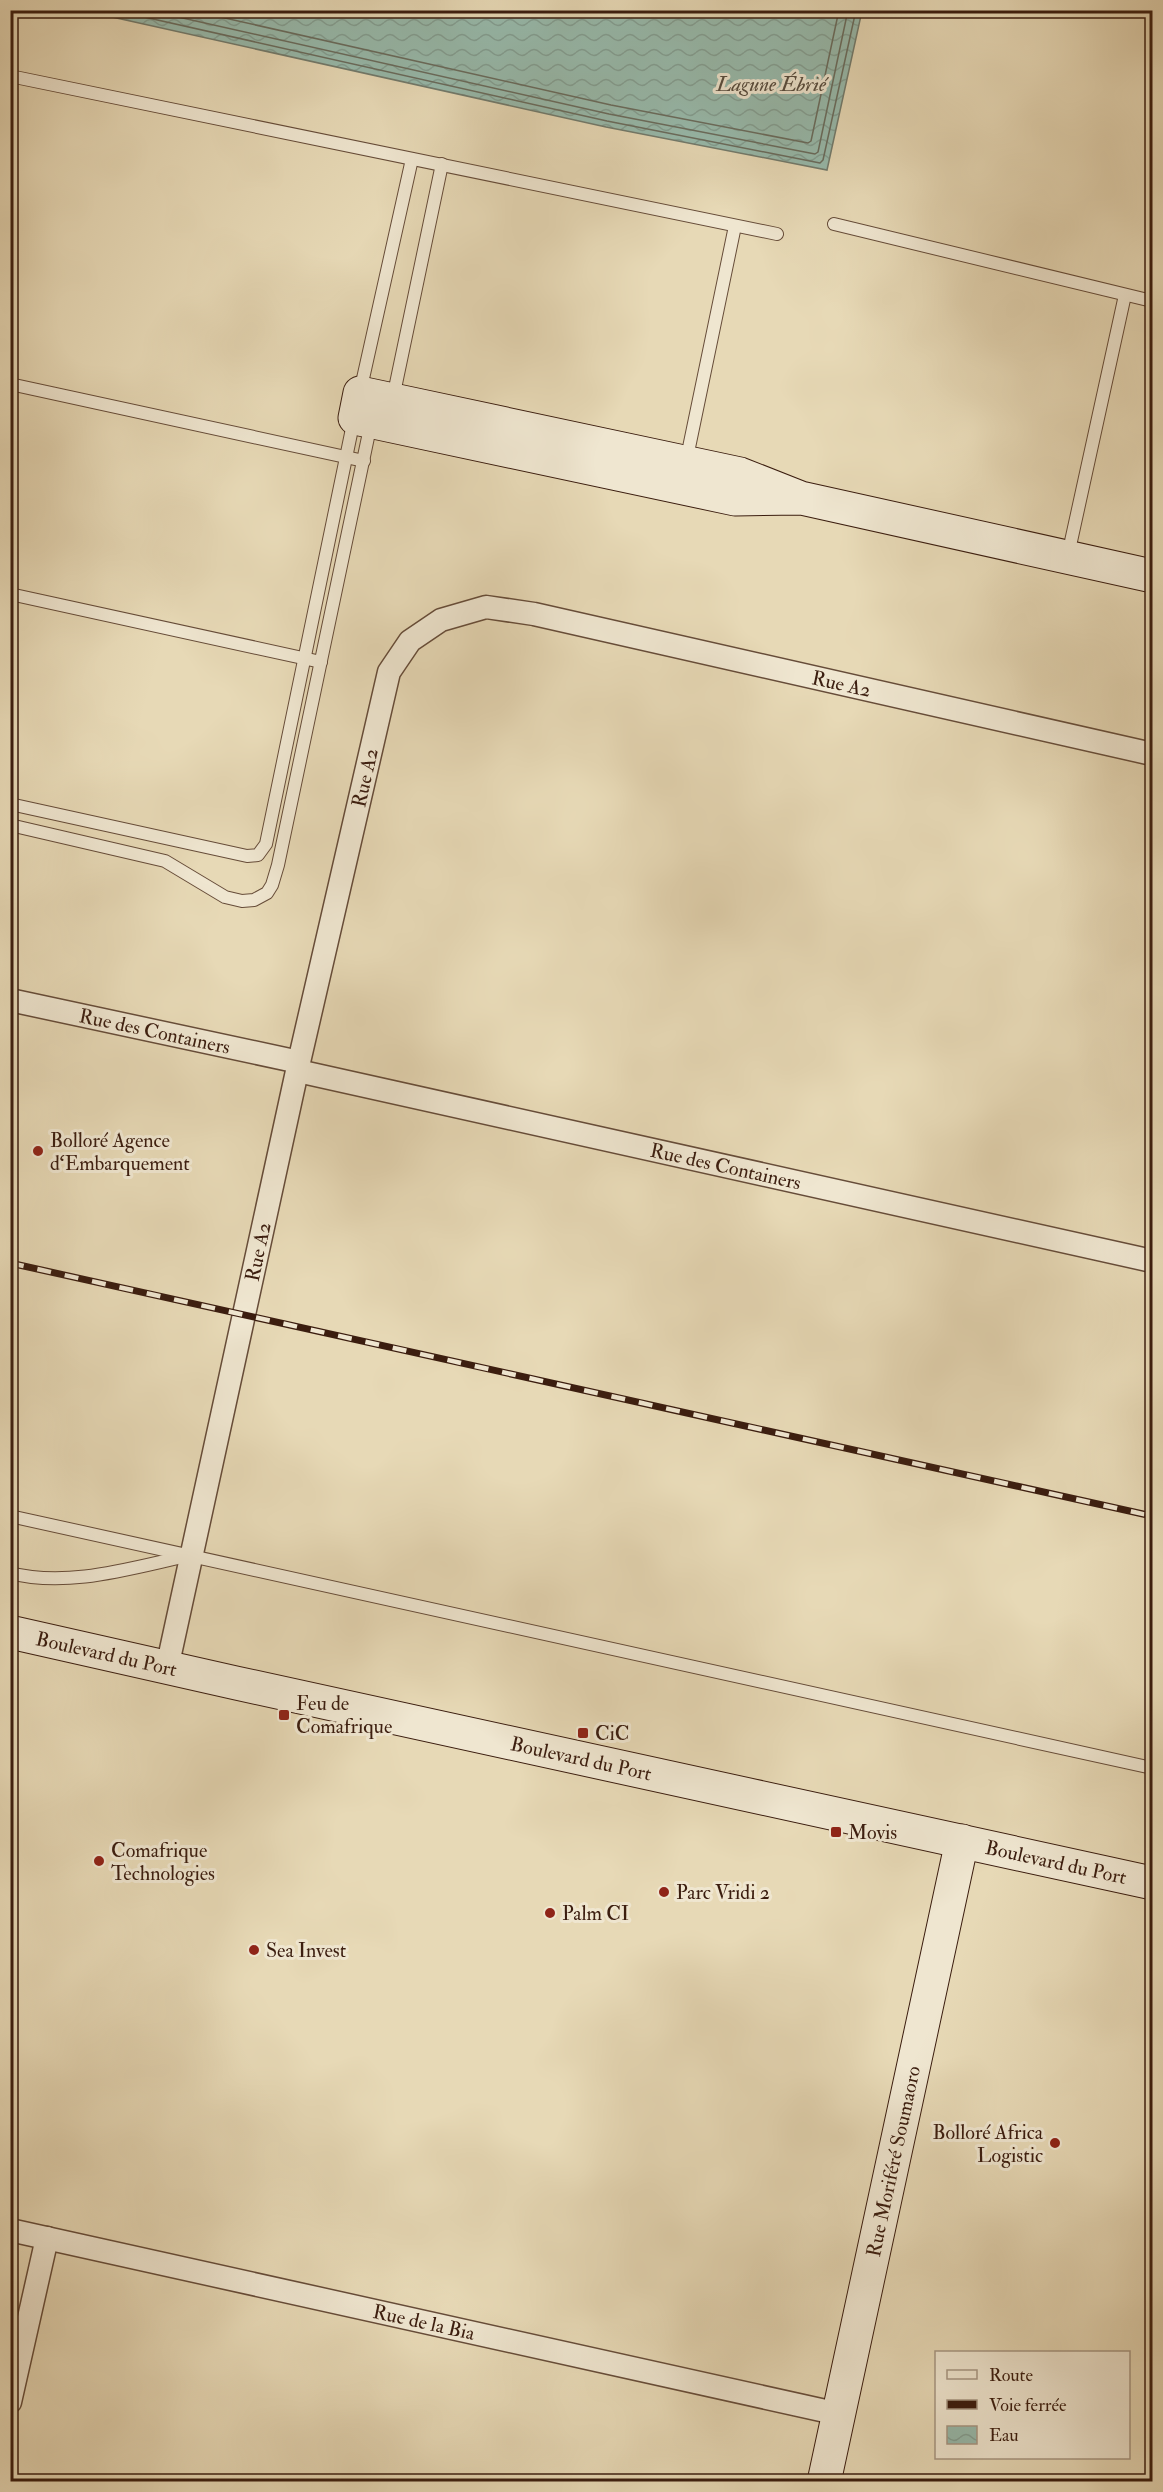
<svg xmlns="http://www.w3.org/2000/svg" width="1163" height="2492" font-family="'IM FELL Double Pica',serif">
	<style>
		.water { fill: url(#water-waves); stroke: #727b6d; stroke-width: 1.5 }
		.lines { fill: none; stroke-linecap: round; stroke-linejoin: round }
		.shore { stroke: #696c5e; stroke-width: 1.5 }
		.lane-casing { stroke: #664c39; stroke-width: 14 }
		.street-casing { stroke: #664c39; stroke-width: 25 }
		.secondary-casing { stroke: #3b1d0f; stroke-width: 35 }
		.lane { stroke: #efe6d0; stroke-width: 12 }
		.street { stroke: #efe6d0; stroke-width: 22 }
		.secondary { stroke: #efe6d0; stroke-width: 33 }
		.rail-casing { stroke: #3b1d0f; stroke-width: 7 }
		.rail { stroke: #efe6d0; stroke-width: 4.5; stroke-dasharray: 14; stroke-linecap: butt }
		.poi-dot { fill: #8f2418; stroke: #efe6d0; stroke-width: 2 }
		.labels { text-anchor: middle; stroke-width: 6; stroke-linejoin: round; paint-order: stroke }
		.street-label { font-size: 20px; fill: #3b1d0f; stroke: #efe6d0 }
		.poi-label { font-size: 20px; fill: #3b1d0f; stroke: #efe6d0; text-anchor: start }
		.water-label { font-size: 21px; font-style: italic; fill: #574c3e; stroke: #efe6d0 }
	</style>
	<defs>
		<pattern id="water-waves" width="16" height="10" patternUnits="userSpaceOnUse" patternTransform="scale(1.5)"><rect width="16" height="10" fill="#97baac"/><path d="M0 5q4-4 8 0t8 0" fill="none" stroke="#839f93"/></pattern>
	</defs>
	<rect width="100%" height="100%" fill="#e7d9b6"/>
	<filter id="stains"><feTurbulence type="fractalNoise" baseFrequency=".00333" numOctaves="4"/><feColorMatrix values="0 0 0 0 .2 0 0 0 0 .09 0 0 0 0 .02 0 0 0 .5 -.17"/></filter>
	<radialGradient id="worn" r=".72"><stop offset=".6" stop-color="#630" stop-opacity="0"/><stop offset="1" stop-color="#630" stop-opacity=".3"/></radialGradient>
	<!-- water -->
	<polygon class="water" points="85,11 862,10 862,11 827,170 606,127"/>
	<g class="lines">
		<!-- shore -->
		<g class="shore">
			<polyline points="113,10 607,121 820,163 823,160 856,10"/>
			<polyline points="147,10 609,114 815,154 818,152 848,10"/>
			<polyline points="189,10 611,105 808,143 811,141 839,10"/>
		</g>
		<!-- lane casing -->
		<g class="lane-casing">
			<g id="lane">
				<polyline points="10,76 777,234"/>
				<polyline points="834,224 1152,301"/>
				<polyline points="10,384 364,461"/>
				<polyline points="360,392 412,159"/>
				<polyline points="393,398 442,164"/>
				<polyline points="686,462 735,226"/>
				<polyline points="1068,555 1125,295"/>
				<polyline points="10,594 321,662"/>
				<polyline points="10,804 247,856 258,855 266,844 354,419"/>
				<polyline points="10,825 165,861 225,897 242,901 254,900 267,893 272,885 278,865 371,423"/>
				<polyline points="10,1516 1152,1768"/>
				<path d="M10 1573C68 1588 131 1568 187 1556"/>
			</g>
		</g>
		<!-- street casing -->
		<g class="street-casing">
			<g id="street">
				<path id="s1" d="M10 1000 299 1062"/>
				<path id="s2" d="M298 1071 1152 1261"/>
				<path id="s3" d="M167 1668 299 1062 389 672 410 641 441 620 486 607 534 614 1152 754"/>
				<path id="s4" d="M10 2230 839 2414"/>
				<polyline points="10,2402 47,2238"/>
			</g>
		</g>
		<!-- secondary casing -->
		<g class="secondary-casing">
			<g id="secondary">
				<polyline points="801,498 735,499 355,418 360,393 393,400 740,474 801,498 1152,576"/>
				<path id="s5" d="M10 1632 236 1683 1152 1883"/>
				<path id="s6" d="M824 2482 962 1841"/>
			</g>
		</g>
		<!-- lane -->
		<use href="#lane" class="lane"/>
		<!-- street -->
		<use href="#street" class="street"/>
		<!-- secondary -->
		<use href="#secondary" class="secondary"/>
		<!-- rail casing -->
		<g class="rail-casing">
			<polyline id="rail" points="10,1263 1152,1516"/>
		</g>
		<!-- rail -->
		<use href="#rail" class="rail"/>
	</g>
	<!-- markers -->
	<g class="poi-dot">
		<circle cx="38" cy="1151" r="6"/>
		<rect x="278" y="1709" width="12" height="12" rx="3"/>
		<rect x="577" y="1727" width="12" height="12" rx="3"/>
		<rect x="830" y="1826" width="12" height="12" rx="3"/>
		<circle cx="99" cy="1861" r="6"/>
		<circle cx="664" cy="1892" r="6"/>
		<circle cx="550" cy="1913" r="6"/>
		<circle cx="254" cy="1950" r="6"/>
		<circle cx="1055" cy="2143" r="6"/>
	</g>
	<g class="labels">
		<!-- street labels -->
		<g class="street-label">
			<text dy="7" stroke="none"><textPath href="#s3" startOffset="1506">Rue A2</textPath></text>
			<text dy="7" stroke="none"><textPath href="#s3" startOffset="912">Rue A2</textPath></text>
			<text dy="7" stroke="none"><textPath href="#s1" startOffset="148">Rue des Containers</textPath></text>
			<text dy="7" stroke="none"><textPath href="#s2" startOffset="438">Rue des Containers</textPath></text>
			<text dy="7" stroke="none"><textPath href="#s3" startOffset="426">Rue A2</textPath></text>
			<text dy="7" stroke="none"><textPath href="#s5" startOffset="99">Boulevard du Port</textPath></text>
			<text dy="7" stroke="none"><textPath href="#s5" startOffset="585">Boulevard du Port</textPath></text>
			<text dy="7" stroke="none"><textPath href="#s5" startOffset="1071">Boulevard du Port</textPath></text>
			<text dy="7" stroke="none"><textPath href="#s6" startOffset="328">Rue Moriféré Soumaoro</textPath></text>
			<text dy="7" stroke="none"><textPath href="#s4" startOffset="424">Rue de la Bia</textPath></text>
		</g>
		<!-- poi labels -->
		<g class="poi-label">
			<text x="50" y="1147">Bolloré Agence<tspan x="50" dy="23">d‘Embarquement</tspan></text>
			<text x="296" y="1710">Feu de<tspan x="296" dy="23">Comafrique</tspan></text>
			<text x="595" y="1740">CiC</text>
			<text x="848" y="1839">Movis</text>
			<text x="111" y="1857">Comafrique<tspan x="111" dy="23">Technologies</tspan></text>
			<text x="676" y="1899">Parc Vridi 2</text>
			<text x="562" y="1920">Palm CI</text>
			<text x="266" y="1957">Sea Invest</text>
			<text x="1043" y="2139" text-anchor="end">Bolloré Africa<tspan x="1043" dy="23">Logistic</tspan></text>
		</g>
		<!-- water labels -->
		<g class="water-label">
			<text x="771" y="91">Lagune Ébrié</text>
		</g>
	</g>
	<!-- margin -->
	<rect width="1163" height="2492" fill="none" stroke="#e7d9b6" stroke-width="36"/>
	<rect x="12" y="12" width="1139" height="2468" fill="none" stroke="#3b1d0f" stroke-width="3"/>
	<rect x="18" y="18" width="1127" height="2456" fill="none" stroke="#3b1d0f" stroke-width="1.5"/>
	<!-- legend -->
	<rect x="935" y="2351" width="195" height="108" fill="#efe6d0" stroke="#a79683" stroke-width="1.5"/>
	<rect x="947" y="2370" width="30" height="9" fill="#efe6d0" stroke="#a79683" stroke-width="1.5"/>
	<text x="989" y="2381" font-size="18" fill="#3b1d0f">Route</text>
	<rect x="947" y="2400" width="30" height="9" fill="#3b1d0f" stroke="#a79683" stroke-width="1.5"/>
	<text x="989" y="2411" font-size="18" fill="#3b1d0f">Voie ferrée</text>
	<rect x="947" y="2426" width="30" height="18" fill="url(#water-waves)" stroke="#a79683" stroke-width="1.5"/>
	<text x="989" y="2441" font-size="18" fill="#3b1d0f">Eau</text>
	<rect width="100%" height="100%" filter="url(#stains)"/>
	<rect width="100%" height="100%" fill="url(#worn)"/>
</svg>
